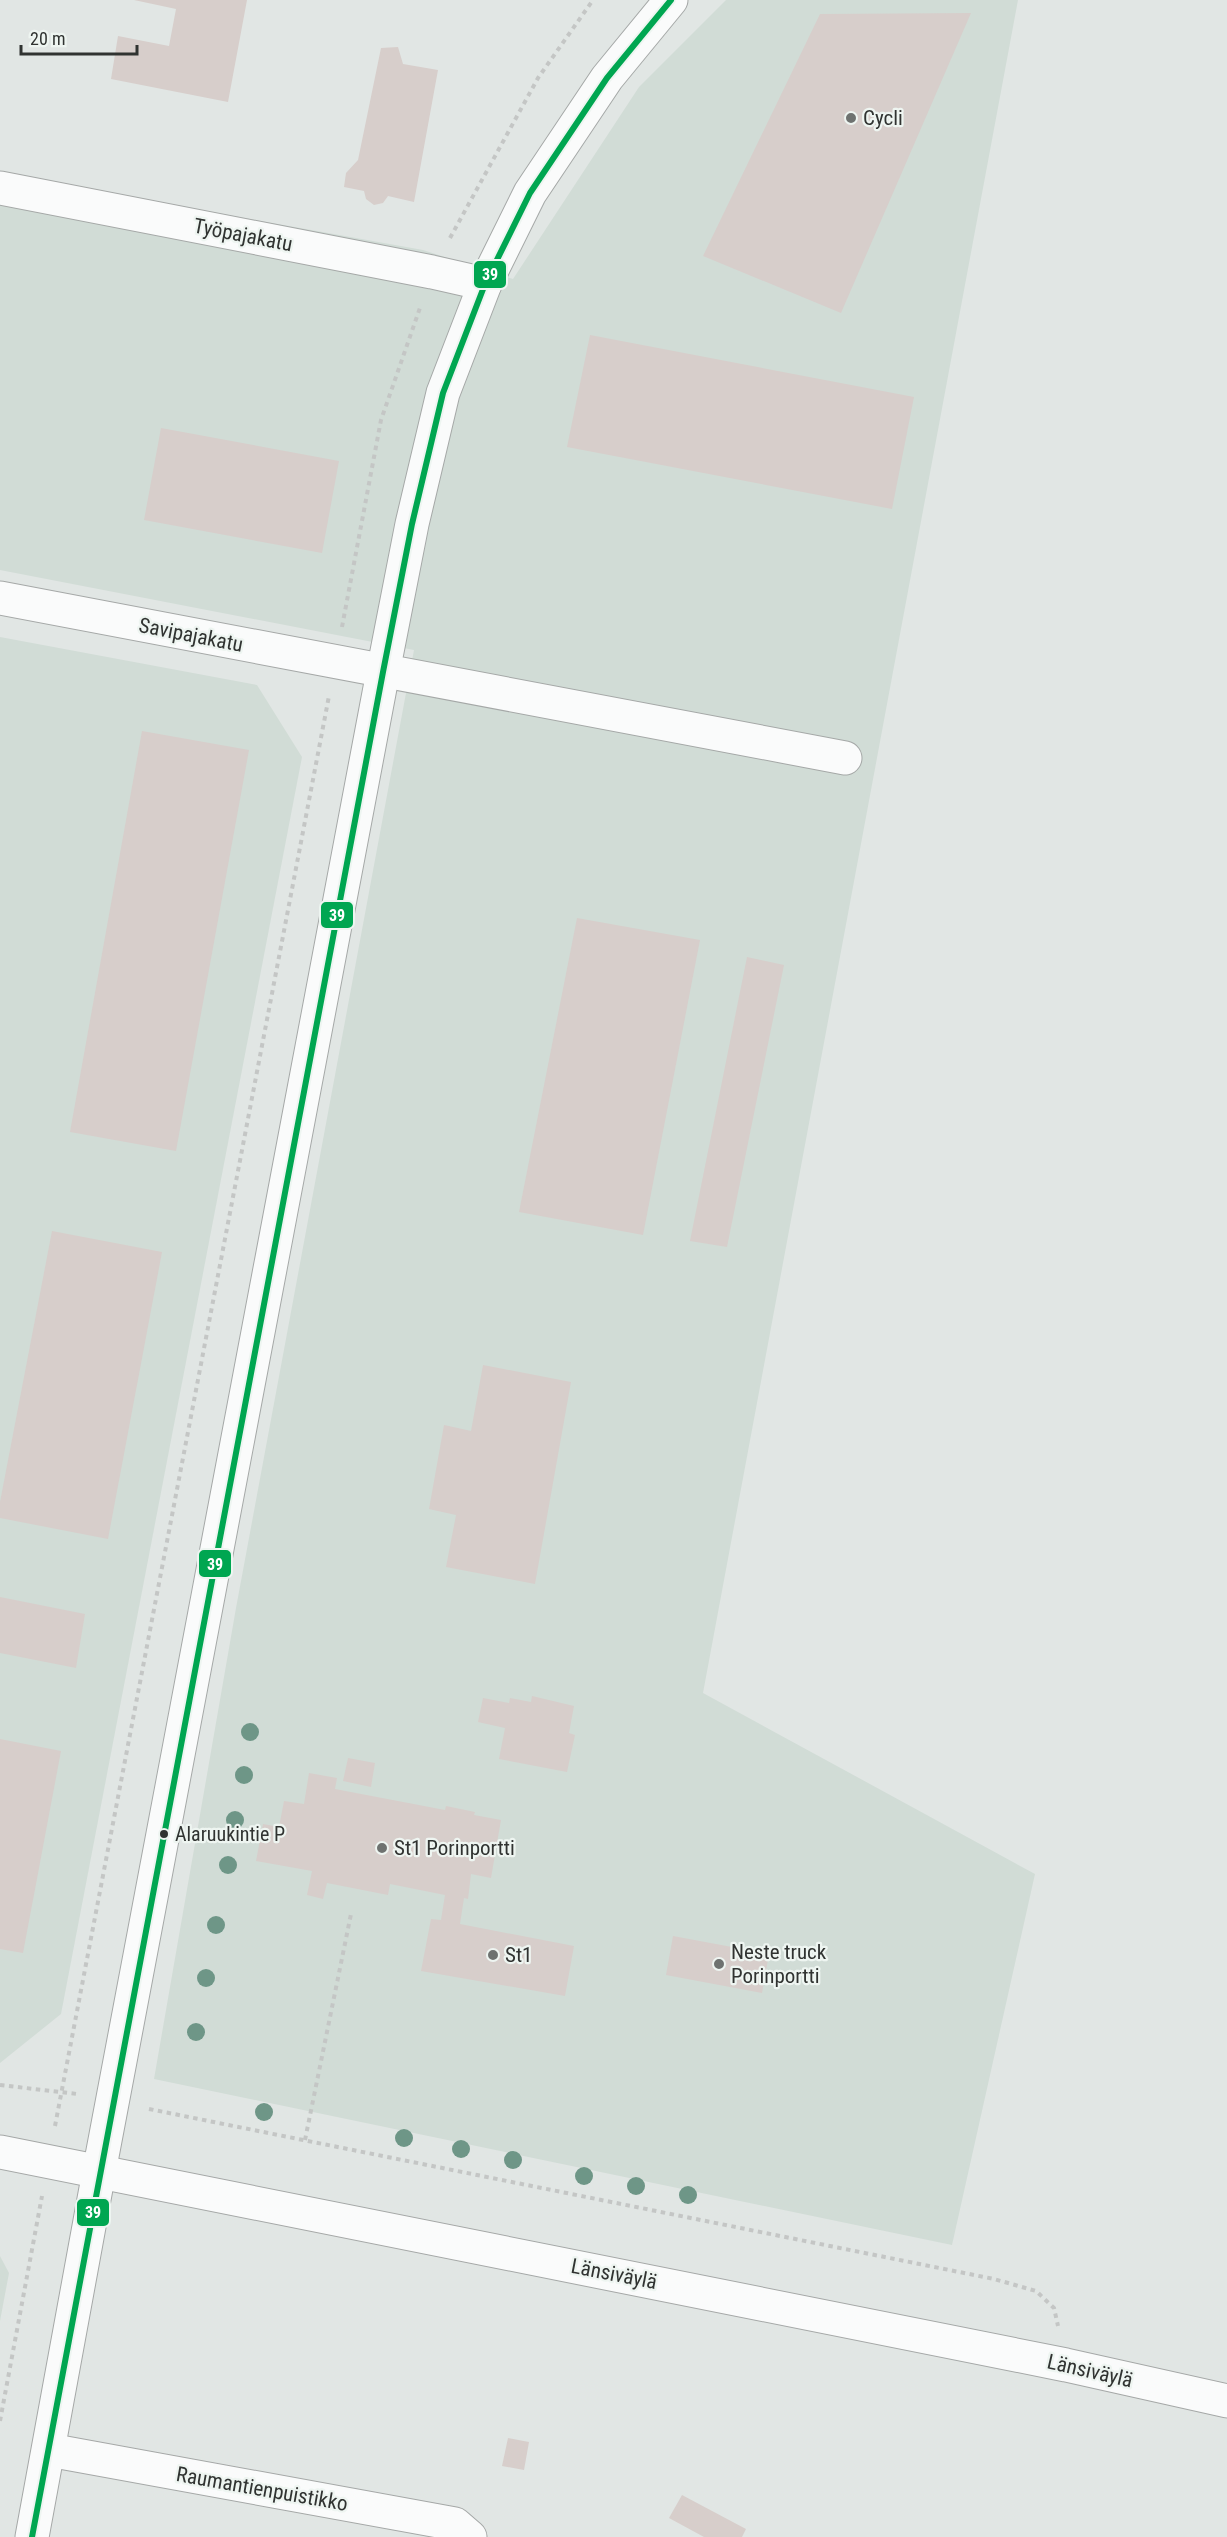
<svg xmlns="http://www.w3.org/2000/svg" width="1227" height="2537" font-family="'Roboto Condensed',sans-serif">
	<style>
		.built { fill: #d1dcd6 }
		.building { fill: #d7cecb }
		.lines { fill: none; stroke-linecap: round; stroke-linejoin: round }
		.minor-casing { stroke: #a5a8a7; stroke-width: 35 }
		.tertiary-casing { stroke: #a5a8a7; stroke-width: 35 }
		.secondary-casing { stroke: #a5a8a7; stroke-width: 35 }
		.path { stroke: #c4c6c5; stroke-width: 4; stroke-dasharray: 4.5 4.5; stroke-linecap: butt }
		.minor { stroke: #fafbfb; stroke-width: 33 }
		.tertiary { stroke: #fafbfb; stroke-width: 33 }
		.secondary { stroke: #fafbfb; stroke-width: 33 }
		.bus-1-casing { stroke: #eef5f1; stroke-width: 10 }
		.bus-1 { stroke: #00a651; stroke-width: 6 }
		.tree { fill: #6e9687 }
		.poi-dot { fill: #6e7270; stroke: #eef5f1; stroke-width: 2 }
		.bus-dot { fill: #303331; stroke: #eef5f1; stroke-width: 2 }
		.labels { text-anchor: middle; stroke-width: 4.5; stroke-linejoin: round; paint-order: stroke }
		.bus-label { font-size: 20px; fill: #303331; stroke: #eef5f1; text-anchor: start }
		.poi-label { font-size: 21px; fill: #303331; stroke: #eef5f1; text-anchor: start }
		.street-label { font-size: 21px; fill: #303331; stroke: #eef5f1 }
		.line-badge { stroke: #eef5f1; stroke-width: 2 }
		.badge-label { font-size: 16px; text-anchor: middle; font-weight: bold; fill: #fff }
	</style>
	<rect width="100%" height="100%" fill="#e1e6e4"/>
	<!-- built -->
	<g class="built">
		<polygon points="726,0 1018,0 703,1693 1035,1874 952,2245 154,2079 236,1608 414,650 0,570 0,174 423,250 513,279 639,87"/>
		<polygon points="0,637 257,685 302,757 61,2014 0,2063"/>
		<polygon points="0,2256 9,2273 0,2321"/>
	</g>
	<!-- building -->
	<g class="building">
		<polygon points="134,0 247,0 228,102 111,79 118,36 169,46 176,9"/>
		<polygon points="971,13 841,313 703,256 820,14"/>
		<polygon points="398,47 403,64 438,70 414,202 388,196 383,203 374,205 366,199 364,191 344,187 346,173 358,160 381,48"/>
		<polygon points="590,335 914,397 892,509 567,447"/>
		<polygon points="161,428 339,461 322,553 144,520"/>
		<polygon points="142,731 249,750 176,1151 70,1132"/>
		<polygon points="577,918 700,940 643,1235 519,1212"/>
		<polygon points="747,957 784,965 727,1247 690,1241"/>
		<polygon points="52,1231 162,1252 108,1539 0,1518 0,1502"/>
		<polygon points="483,1365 571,1382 535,1584 446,1567 456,1515 429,1509 444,1425 471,1431"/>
		<polygon points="0,1597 85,1614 76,1668 0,1653"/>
		<polygon points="532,1696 574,1706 569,1733 575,1735 567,1772 499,1759 505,1728 478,1722 483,1698 509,1703 510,1698 531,1702"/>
		<polygon points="0,1739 61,1751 23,1953 0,1949"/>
		<polygon points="348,1758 375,1763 371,1787 343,1781"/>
		<polygon points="309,1773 337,1778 335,1789 445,1810 446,1806 475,1812 474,1815 501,1820 491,1878 471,1874 468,1899 464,1898 460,1924 574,1946 565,1996 421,1971 431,1919 441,1920 445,1895 390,1884 388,1895 327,1883 323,1899 307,1895 312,1871 256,1861 263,1824 279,1827 284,1801 304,1804"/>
		<polygon points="673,1936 769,1954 762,1993 666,1975"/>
		<polygon points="508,2438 529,2442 524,2470 502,2466"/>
		<polygon points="682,2495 746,2529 742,2537 704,2537 669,2518"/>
	</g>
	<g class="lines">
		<!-- minor casing -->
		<g class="minor-casing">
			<g id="minor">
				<polyline points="0,188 432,272 485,284"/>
				<polyline points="0,598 845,758"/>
				<polyline points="49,2450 455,2524 470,2537"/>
			</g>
		</g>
		<!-- tertiary casing -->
		<g class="tertiary-casing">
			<polyline id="tertiary" points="32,2537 99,2172"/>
		</g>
		<!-- secondary casing -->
		<g class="secondary-casing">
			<g id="secondary">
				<polyline points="0,2152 1066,2365 1227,2401"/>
				<polyline points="99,2172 383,672 412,524 443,393 485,284 530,193 607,78 671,0"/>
			</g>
		</g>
		<!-- path -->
		<g class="path">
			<polyline points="450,238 538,78 593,0"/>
			<polyline points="342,627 381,420 421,305"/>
			<polyline points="0,2085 77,2094"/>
			<polyline points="149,2109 994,2279 1036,2291 1054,2308 1058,2326"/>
			<polyline points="55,2126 329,696"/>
			<polyline points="305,2140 351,1914"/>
			<polyline points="0,2421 42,2196"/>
		</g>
		<!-- minor -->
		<use href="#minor" class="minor"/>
		<!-- tertiary -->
		<use href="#tertiary" class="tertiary"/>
		<!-- secondary -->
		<use href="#secondary" class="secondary"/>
		<!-- bus-1 casing -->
		<g class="bus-1-casing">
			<polyline id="bus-1" points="32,2537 383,672 412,524 443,393 485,284 530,193 607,78 671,0"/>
		</g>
		<!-- bus-1 -->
		<use href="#bus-1" class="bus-1"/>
	</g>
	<!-- trees -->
	<g class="tree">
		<circle cx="250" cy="1732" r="9"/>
		<circle cx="244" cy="1775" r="9"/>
		<circle cx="235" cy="1820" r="9"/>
		<circle cx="228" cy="1865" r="9"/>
		<circle cx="216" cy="1925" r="9"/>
		<circle cx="206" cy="1978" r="9"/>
		<circle cx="196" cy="2032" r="9"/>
		<circle cx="264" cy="2112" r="9"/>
		<circle cx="404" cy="2138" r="9"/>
		<circle cx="461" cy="2149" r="9"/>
		<circle cx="513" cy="2160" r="9"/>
		<circle cx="584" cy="2176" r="9"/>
		<circle cx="636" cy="2186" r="9"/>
		<circle cx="688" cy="2195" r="9"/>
	</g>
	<!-- markers -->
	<g class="poi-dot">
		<circle cx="851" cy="118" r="6"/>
		<circle cx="382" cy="1848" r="6"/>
		<circle cx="493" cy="1955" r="6"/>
		<circle cx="719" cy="1964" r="6"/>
	</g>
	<circle class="bus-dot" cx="164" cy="1834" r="5"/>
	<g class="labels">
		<!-- bus labels -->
		<g class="bus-label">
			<text x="175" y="1841">Alaruukintie P</text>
		</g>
		<!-- poi labels -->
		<g class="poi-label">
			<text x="863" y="125">Cycli</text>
			<text x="394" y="1855">St1 Porinportti</text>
			<text x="731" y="1959">Neste truck<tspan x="731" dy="24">Porinportti</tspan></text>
			<text x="505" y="1962">St1</text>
		</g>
		<!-- street labels -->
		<g class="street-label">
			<text transform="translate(243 235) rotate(11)" y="7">Työpajakatu</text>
			<text transform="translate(191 635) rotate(11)" y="7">Savipajakatu</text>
			<text transform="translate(614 2274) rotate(11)" y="7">Länsiväylä</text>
			<text transform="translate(1090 2371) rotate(13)" y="7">Länsiväylä</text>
			<text transform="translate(262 2489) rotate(10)" y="7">Raumantienpuistikko</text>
		</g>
	</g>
	<g class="line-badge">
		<rect x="473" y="260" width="34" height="29" rx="6" fill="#00a651"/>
		<rect x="320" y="901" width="34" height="28" rx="6" fill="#00a651"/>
		<rect x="198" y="1549" width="34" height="29" rx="6" fill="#00a651"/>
		<rect x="76" y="2198" width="34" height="29" rx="6" fill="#00a651"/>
	</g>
	<g class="badge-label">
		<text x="490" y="280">39</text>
		<text x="337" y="921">39</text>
		<text x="215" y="1570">39</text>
		<text x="93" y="2218">39</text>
	</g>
	<!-- scale -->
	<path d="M21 45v9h116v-9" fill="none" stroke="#303331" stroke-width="3"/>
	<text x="30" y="45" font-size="18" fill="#303331" stroke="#eef5f1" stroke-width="4.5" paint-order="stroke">20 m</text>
</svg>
